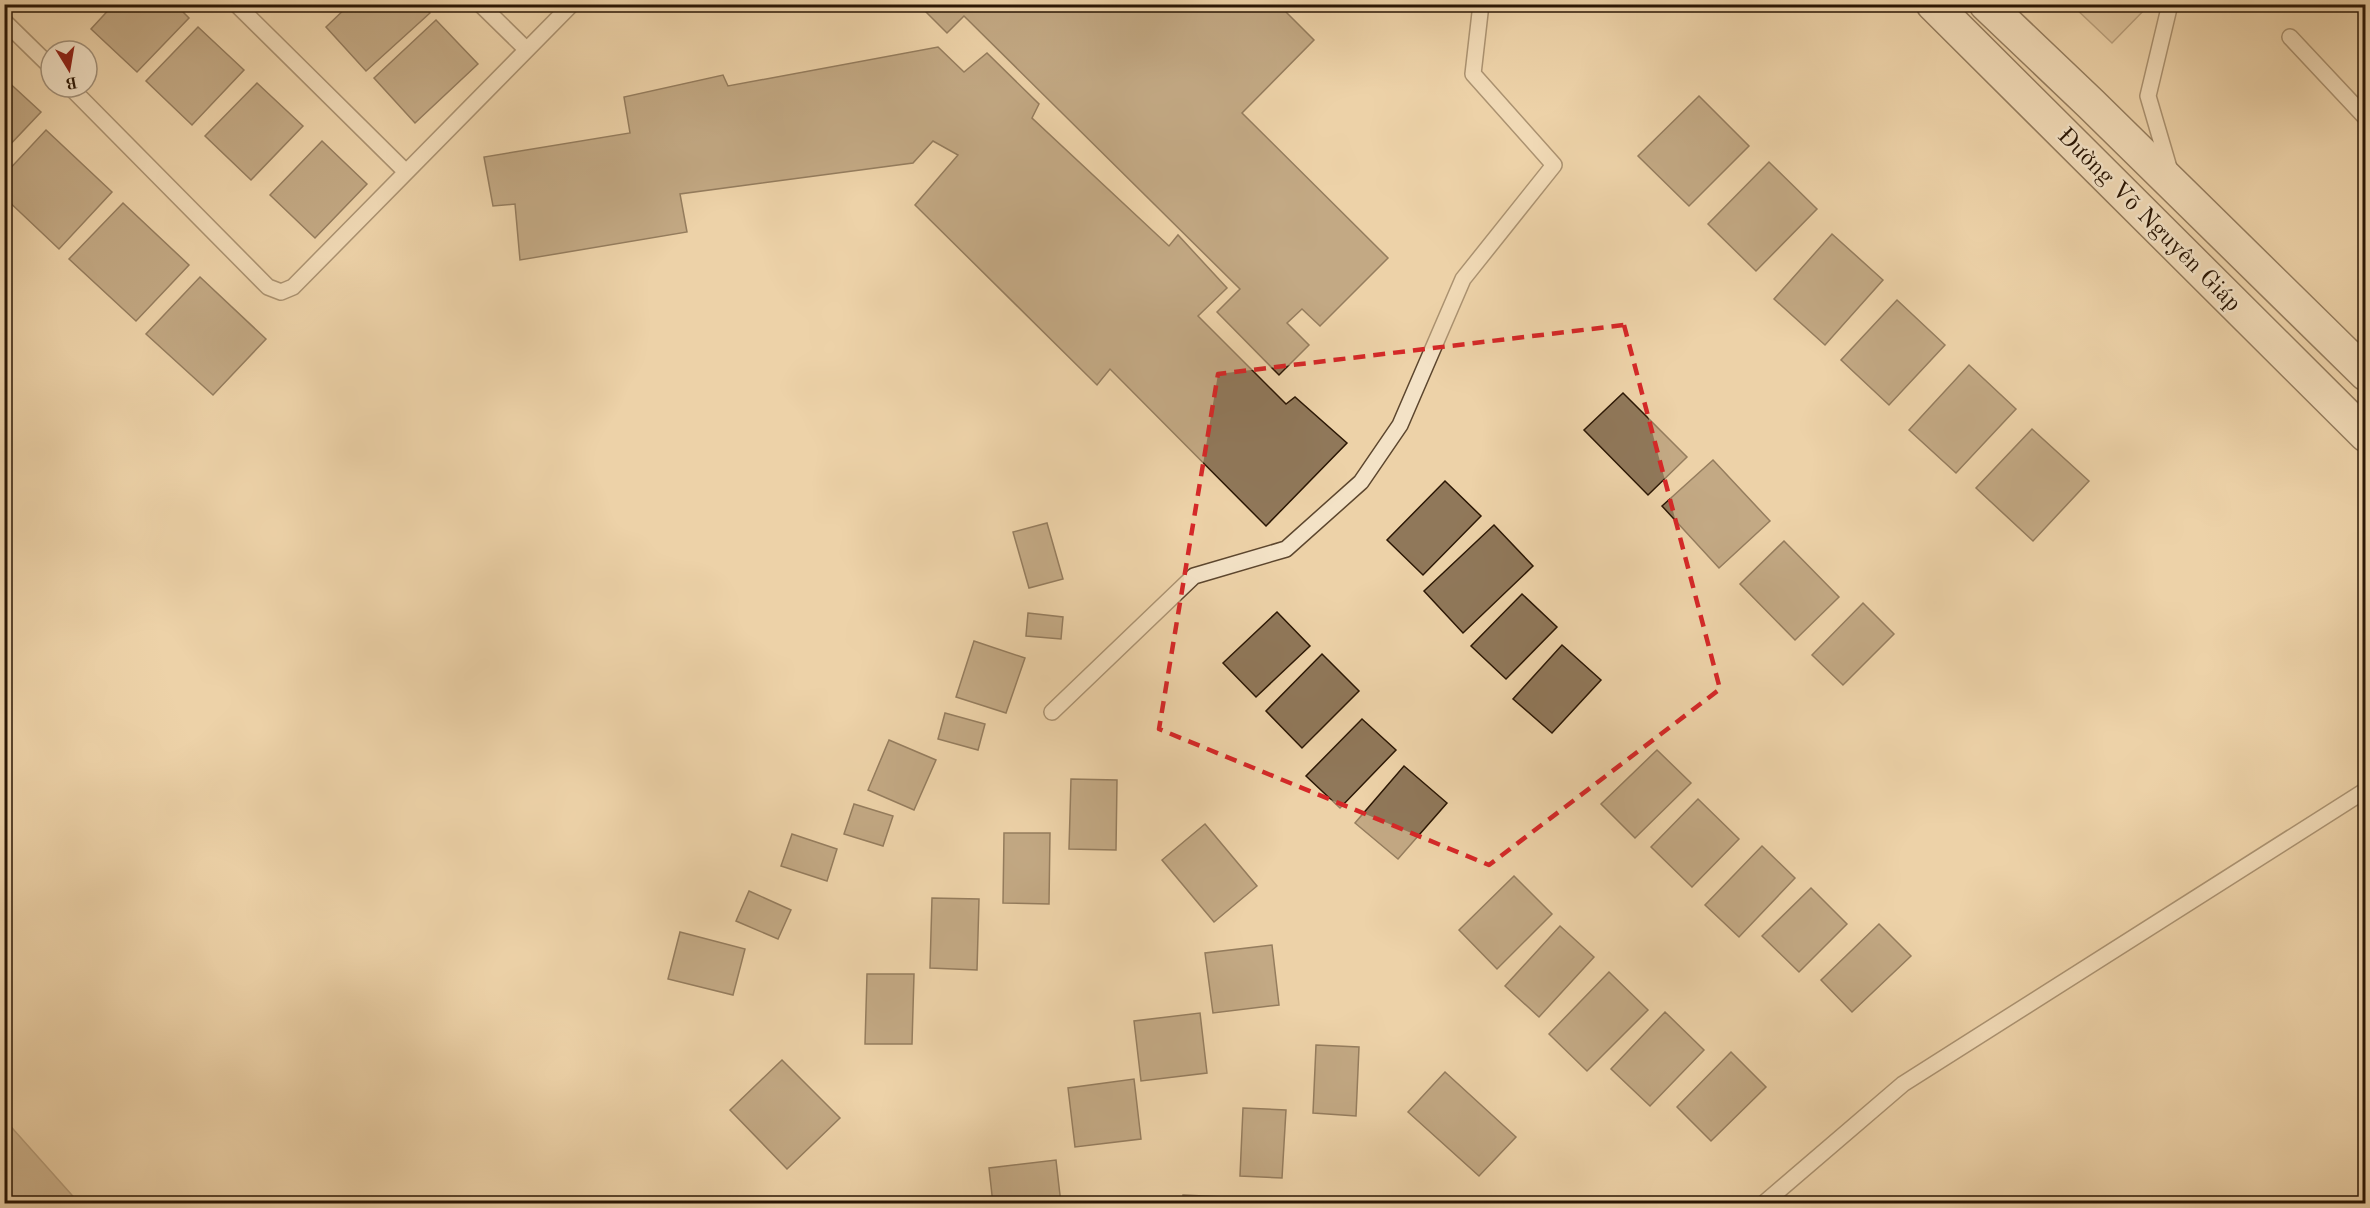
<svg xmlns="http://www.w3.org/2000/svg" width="2370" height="1208" font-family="'Old Standard TT',serif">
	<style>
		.green { fill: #ccb28c; stroke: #7c6448; stroke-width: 1.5 }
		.water { fill: #ab9271; stroke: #786146; stroke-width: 1.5 }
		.building { fill: #90785a; stroke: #2b1705; stroke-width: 1.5 }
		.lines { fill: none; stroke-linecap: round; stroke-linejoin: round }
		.service-casing { stroke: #5c462e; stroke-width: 18 }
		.secondary-casing { stroke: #2b1705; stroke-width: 36 }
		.service { stroke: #f3e2c6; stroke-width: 15 }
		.secondary { stroke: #f3e2c6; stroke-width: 33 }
		.marked { fill: none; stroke: #d62828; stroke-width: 4.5; stroke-dasharray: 12 8; stroke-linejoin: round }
		.labels { text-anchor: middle; stroke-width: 5; stroke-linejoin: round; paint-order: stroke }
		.street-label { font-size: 24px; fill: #2b1705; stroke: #f3e2c6 }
	</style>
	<rect width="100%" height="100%" fill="#edd2a8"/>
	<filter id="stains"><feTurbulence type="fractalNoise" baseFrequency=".00333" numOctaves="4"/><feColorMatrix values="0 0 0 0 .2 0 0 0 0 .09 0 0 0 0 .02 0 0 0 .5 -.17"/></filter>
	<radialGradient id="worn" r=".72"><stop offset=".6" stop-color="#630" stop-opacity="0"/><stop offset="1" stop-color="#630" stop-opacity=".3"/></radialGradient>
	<!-- green -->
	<polygon class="green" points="2072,5 2149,5 2112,43"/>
	<!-- water -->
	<polygon class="water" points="5,1120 79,1203 5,1203"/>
	<!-- building -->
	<g class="building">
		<polygon points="114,4 175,4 189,18 137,72 91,29"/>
		<polygon points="350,4 422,4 430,13 366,71 326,27"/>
		<polygon points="918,4 1294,4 1286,12 1314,40 1242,113 1388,258 1320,326 1302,309 1287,323 1309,345 1279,375 1217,312 1240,289 964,16 947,33"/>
		<polygon points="436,20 478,64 415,123 374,78"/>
		<polygon points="198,27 244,70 192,125 146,81"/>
		<polygon points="938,47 964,72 987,53 1039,104 1032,118 1169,246 1178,235 1227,288 1198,316 1286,404 1295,397 1347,443 1266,526 1110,369 1097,385 915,205 958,155 933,141 913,163 680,194 687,232 520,260 515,204 493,206 484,157 630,133 624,97 723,75 728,86"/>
		<polygon points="4,78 41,112 4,151"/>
		<polygon points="257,83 303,126 251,180 205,136"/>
		<polygon points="1699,96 1749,146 1689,206 1638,156"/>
		<polygon points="46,130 112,192 59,249 4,197 4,175"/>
		<polygon points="322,141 367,184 315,238 270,195"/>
		<polygon points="1769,162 1817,209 1756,271 1708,224"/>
		<polygon points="123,203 189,265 136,321 69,259"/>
		<polygon points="1832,234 1883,280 1825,345 1774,299"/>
		<polygon points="200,277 266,339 213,395 146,334"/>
		<polygon points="1897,300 1945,345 1889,405 1841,360"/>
		<polygon points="1969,365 2016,409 1956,473 1909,430"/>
		<polygon points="1623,393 1687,457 1648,495 1584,430"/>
		<polygon points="2032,429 2089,481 2033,541 1976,488"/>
		<polygon points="1713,460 1770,521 1719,568 1662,506"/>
		<polygon points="1445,481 1481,516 1423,575 1387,540"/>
		<polygon points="1047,523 1063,579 1029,588 1013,532"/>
		<polygon points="1494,525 1533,566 1463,633 1424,591"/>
		<polygon points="1784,541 1839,597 1795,640 1740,584"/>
		<polygon points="1522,594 1557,627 1506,679 1471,646"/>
		<polygon points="1863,603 1894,634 1843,685 1812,655"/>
		<polygon points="1277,612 1310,646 1256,697 1223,663"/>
		<polygon points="1028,613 1063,617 1061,639 1026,636"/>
		<polygon points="974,641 1025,658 1006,713 956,697"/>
		<polygon points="1562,645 1601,680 1552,733 1513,699"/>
		<polygon points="1322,654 1359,691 1302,748 1266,711"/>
		<polygon points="945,713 985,724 978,750 938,739"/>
		<polygon points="1362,719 1396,750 1340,808 1306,776"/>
		<polygon points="889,740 936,760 914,810 868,790"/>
		<polygon points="1657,750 1691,783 1635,838 1601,804"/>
		<polygon points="1404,766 1447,803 1398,859 1355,823"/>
		<polygon points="1071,779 1117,780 1116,850 1069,849"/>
		<polygon points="1698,799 1739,839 1692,887 1651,847"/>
		<polygon points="854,804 893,816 883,846 844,834"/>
		<polygon points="1205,824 1257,886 1214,922 1162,860"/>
		<polygon points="1004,833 1050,833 1049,904 1003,903"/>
		<polygon points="792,834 837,849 827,881 781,866"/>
		<polygon points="1762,846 1795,878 1739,937 1705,905"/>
		<polygon points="1514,876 1552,914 1497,969 1459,930"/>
		<polygon points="1811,888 1847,924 1799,972 1762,936"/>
		<polygon points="749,891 791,910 778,939 736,921"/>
		<polygon points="932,898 979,899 977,970 930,968"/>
		<polygon points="1879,924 1911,956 1852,1012 1821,980"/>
		<polygon points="1560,926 1594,957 1539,1017 1505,986"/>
		<polygon points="680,932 745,949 733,995 668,979"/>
		<polygon points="1272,945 1279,1005 1213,1013 1205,953"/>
		<polygon points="1609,972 1648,1010 1587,1071 1549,1034"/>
		<polygon points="867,974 914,974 912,1044 865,1044"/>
		<polygon points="1665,1012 1704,1050 1650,1106 1611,1069"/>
		<polygon points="1200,1013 1207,1073 1141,1081 1134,1021"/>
		<polygon points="1316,1045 1359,1047 1356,1116 1313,1113"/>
		<polygon points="1731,1052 1766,1087 1711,1141 1677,1107"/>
		<polygon points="782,1060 840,1118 787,1169 730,1110"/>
		<polygon points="1445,1072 1516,1137 1479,1176 1408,1112"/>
		<polygon points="1134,1079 1141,1139 1075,1147 1068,1088"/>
		<polygon points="1243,1108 1286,1110 1282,1178 1240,1176"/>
		<polygon points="1056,1160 1061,1204 993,1204 989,1168"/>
		<polygon points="1183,1195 1225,1197 1225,1204 1182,1204"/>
	</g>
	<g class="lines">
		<!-- service casing -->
		<g class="service-casing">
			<g id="service">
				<polyline points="236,4 405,171"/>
				<polyline points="480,4 526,49"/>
				<polyline points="2170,4 2148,96 2170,171"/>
				<polyline points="4,21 51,67"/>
				<polyline points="2290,37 2366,118"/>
				<polyline points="70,87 268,287 281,292 293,287 572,4"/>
				<polyline points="1052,712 1194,576 1286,549 1361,482 1400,425 1463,279 1554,165 1473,74 1481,4"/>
				<polyline points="1763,1204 1903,1084 2366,790"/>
			</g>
		</g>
		<!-- secondary casing -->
		<g class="secondary-casing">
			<g id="secondary">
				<polyline points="1933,4 2366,435"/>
				<polyline points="1986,4 2091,104 2366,374"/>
			</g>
		</g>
		<!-- service -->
		<use href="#service" class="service"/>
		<!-- secondary -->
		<use href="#secondary" class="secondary"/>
	</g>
	<!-- marked area -->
	<path d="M0 0H2370V1208H0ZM1624 325 1720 689 1489 865 1159 729 1218 374Z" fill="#edd2a8" fill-opacity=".55" fill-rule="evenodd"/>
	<path class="marked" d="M1624 325 1720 689 1489 865 1159 729 1218 374Z"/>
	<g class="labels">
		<!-- street labels -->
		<g class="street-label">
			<text transform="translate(2150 219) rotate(45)" y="8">Đường Võ Nguyên Giáp</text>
		</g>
	</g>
	<!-- margin -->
	<rect width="2370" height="1208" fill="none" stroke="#edd2a8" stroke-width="24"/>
	<rect x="6" y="6" width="2358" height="1196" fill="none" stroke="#2b1705" stroke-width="3"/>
	<rect x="12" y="12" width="2346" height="1184" fill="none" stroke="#2b1705" stroke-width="1.5"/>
	<!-- north arrow -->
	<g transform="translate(69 69) rotate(169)"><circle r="28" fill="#f3e2c6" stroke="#a39179" stroke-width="1.5"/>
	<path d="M0-4.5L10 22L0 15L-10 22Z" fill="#8f2418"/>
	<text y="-9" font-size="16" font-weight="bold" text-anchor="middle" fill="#2b1705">B</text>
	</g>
	<rect width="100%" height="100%" filter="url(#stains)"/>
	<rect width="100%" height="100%" fill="url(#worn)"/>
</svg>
